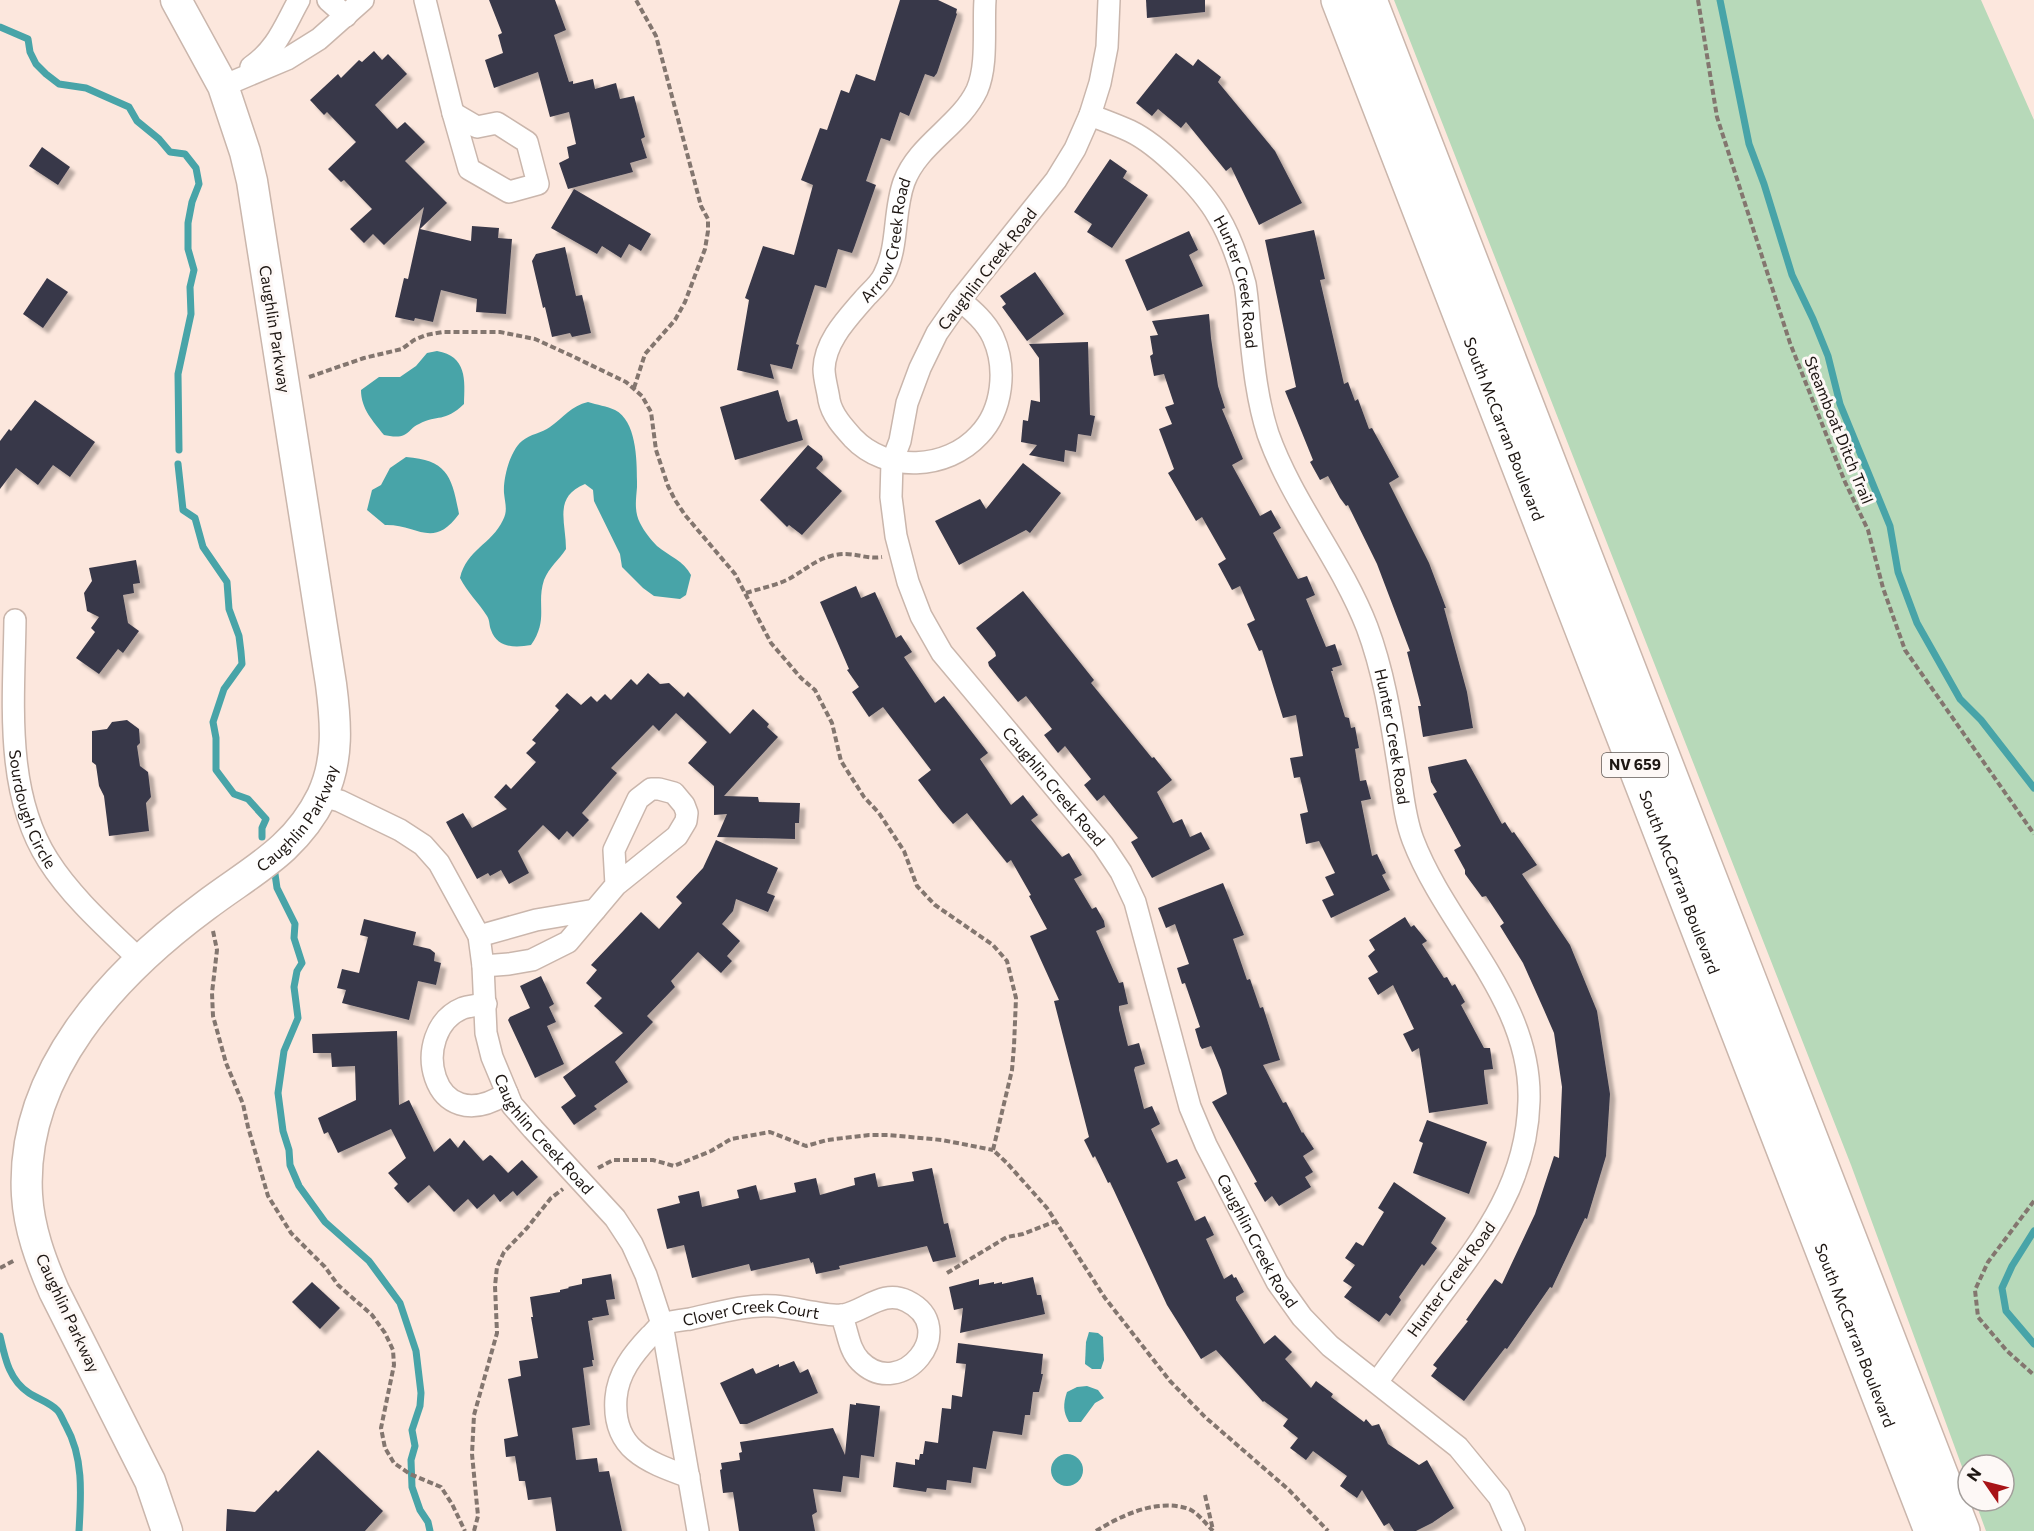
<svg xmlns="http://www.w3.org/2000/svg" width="2034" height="1531" font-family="Commissioner,sans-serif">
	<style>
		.green { fill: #b7d9b9 }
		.water { fill: #48a4a8 }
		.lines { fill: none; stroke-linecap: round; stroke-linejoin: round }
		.stream { stroke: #48a4a8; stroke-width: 7 }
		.building { fill: #393848; filter: url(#shadow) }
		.street-casing { stroke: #cab6ac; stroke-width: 24 }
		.secondary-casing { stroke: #cab6ac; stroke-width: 33 }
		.primary-casing { stroke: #cab6ac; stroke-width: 36 }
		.path { stroke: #83766f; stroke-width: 4; stroke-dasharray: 6 3; stroke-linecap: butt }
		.street { stroke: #fff; stroke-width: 21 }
		.secondary { stroke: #fff; stroke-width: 30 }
		.primary { stroke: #fff; stroke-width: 33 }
		.labels { text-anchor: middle; stroke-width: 6; stroke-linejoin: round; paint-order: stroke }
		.shield { fill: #fdf8f6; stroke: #605a56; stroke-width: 1.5 }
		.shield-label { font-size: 15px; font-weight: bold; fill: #1d1612 }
		.street-label { font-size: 16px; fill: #1d1612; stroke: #fdf8f6 }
	</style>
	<defs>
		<filter id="shadow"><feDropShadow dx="5.5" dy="5.5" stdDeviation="1.5" flood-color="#0004"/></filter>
	</defs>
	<rect width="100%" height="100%" fill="#fce7dd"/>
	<!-- green -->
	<polygon class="green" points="1394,0 1981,0 2034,120 2034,1531 1986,1531 1975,1501 2004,1501 2004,1465 1968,1465 1968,1483 1851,1165"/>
	<!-- water -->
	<g class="water">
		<path d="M437 351C467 356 465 380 464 404 444 423 438 414 419 424 413 426 409 433 404 435 398 438 390 436 384 435 373 421 361 409 361 390L379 377H400L416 366 427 353Z"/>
		<path d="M588 402C597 405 607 406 615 410 638 422 637 465 637 487 636 500 634 511 640 523 644 531 651 540 657 546 669 556 684 561 691 575L686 595 680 599 654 596 643 588 622 567 620 554 594 501 593 490 585 484C553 497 566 522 566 549 559 560 549 567 544 580 536 605 549 619 531 645 515 648 497 648 491 630 489 625 490 621 487 616 479 603 467 592 460 578 467 549 491 545 503 520 508 511 505 503 504 493 503 478 510 451 522 441 530 434 542 433 550 427 564 417 571 406 588 402Z"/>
		<path d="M406 457C447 460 452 476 459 514 433 550 417 524 385 525L367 510 372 490 381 485 390 468Z"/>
		<polygon points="1089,1332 1098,1333 1103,1337 1104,1360 1101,1369 1092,1369 1085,1364 1086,1342"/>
		<path d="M1087 1386 1098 1390 1104 1398 1095 1403 1081 1422H1069C1063 1412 1063 1404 1067 1392L1077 1387Z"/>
		<circle cx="1067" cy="1470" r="16"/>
	</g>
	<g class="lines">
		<!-- stream -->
		<g class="stream">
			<polyline points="1720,0 1749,144 1764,184 1792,275 1813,319 1828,356 1840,404 1890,526 1898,572 1917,623 1960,699 1981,720 2034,788"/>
			<polyline points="0,27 28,39 30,52 36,64 46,74 59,84 86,88 129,107 137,121 159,139 170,152 185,154 196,168 199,184 192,202 188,223 188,249 194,270 190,287 191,314 178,374 179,450"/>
			<polyline points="178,464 183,510 195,518 203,547 227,582 229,609 239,636 241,652 242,664 224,689 213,722 216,738 216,770 234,794 248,799 266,819 262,828 262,837"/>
			<polyline points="274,867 277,888 295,924 294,938 302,963 297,971 294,987 298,1018 284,1051 278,1093 283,1131 289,1150 290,1165 299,1186 325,1222 369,1261 400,1303 416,1351 421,1393 420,1406 412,1430 415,1446 411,1460 412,1487 420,1510 428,1522 430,1531"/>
			<polyline points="2034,1231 2012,1266 2002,1288 2006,1311 2034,1344"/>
			<path d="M0 1336C5 1358 9 1380 29 1393 38 1399 49 1402 57 1410 61 1414 63 1421 66 1426 84 1458 81 1496 79 1531"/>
		</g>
	</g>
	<!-- building -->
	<g class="building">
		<polygon points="489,0 555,0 566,30 554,35 569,82 573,81 573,84 593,79 595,89 616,83 620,99 634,96 645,137 641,139 647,158 630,163 633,172 568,189 559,163 569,158 567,147 576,144 569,112 550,117 538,72 494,88 485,60 503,53 498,35 502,33"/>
		<polygon points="900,0 938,0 957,9 956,13 957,14 937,73 934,77 925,74 909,116 900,112 890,141 881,138 866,181 876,185 854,248 852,253 838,249 826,288 815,285 796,344 799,345 792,369 770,364 774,379 737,370 749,300 745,298 763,246 794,255 813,185 801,180 820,128 827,130 841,90 849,93 856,74 875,81"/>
		<polygon points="1146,0 1205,0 1205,12 1147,18"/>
		<polygon points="374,51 382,60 388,54 407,74 375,105 397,129 405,122 425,142 405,161 447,203 420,229 471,241 472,226 499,228 498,238 512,239 506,314 476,312 477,299 441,290 433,322 415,318 414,321 395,317 404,278 408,279 424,207 384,245 373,234 364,243 350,229 372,209 344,180 341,182 328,169 356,142 327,112 324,115 310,100 338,74 341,78 359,60 362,62"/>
		<polygon points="1176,53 1193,66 1198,59 1221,77 1218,82 1275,151 1302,203 1259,225 1231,167 1226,171 1186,122 1181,128 1158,109 1152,116 1136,103"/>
		<polygon points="42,147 70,167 58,185 29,166"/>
		<polygon points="1110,159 1127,171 1123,178 1148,195 1112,248 1087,232 1092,224 1074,212"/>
		<polygon points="574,189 651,234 641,251 629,244 621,258 602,246 597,254 551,228"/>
		<polygon points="1314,230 1325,279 1320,280 1344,384 1348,382 1355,401 1358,399 1369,429 1372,428 1399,477 1389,483 1429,563 1446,608 1444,608 1467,692 1473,728 1423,737 1418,706 1421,706 1407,652 1410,651 1377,564 1348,505 1346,506 1340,498 1328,476 1320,480 1310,462 1313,460 1285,391 1296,387 1265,240"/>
		<polygon points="1189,231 1198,250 1189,255 1203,286 1147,311 1125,260"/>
		<polygon points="565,247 576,296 582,295 591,333 572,337 570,333 552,337 545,307 543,308 532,261 536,254"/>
		<polygon points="1035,272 1064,314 1027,341 1002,307 1006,304 1000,296"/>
		<polygon points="47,278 68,292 43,328 23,314"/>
		<polygon points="1209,314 1211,338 1218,386 1225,408 1222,409 1243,459 1232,465 1260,516 1271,510 1281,528 1273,533 1298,579 1307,576 1315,595 1306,599 1326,647 1335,644 1342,665 1332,668 1333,671 1331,671 1345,717 1349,718 1351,728 1355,727 1359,748 1355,749 1360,781 1366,780 1371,799 1361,801 1372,856 1377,854 1386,873 1382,875 1390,890 1331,918 1322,900 1334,895 1325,877 1335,873 1319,841 1306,844 1300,814 1308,812 1300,777 1294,778 1290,758 1303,756 1296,715 1283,718 1262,650 1259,651 1247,624 1255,620 1240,586 1232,590 1218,564 1226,559 1202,517 1196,521 1168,473 1174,469 1159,429 1172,424 1165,407 1174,404 1164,374 1154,376 1150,356 1153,354 1150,336 1158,335 1152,321"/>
		<polygon points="1088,342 1090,415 1095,416 1091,436 1078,434 1076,452 1065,450 1064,462 1029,455 1037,445 1021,442 1023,420 1028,421 1031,400 1040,402 1039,358 1029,344"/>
		<polygon points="778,390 786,419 788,422 797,419 803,440 735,460 720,407"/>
		<polygon points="35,400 95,442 70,477 53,465 38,485 16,468 0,489 0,441 9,429 11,431"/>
		<polygon points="808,445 822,456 823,460 816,468 842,491 802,535 789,525 787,527 760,500"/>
		<polygon points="1023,463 1061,493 1030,533 1026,530 959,565 935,521 980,499 986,509"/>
		<polygon points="136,560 140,583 133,584 134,593 123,595 128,623 139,631 123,653 118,649 99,674 76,658 95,632 91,628 99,617 87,611 84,593 92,581 89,568"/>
		<polygon points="856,586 861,598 875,592 896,638 901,635 912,652 904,657 935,703 944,696 985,749 988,753 980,759 1011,805 1023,795 1038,815 1031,820 1062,857 1069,853 1082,875 1074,879 1092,909 1096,907 1104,921 1105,927 1096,931 1119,983 1123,982 1128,1004 1119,1006 1119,1010 1128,1046 1139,1043 1145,1064 1135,1067 1134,1070 1144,1109 1152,1106 1160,1124 1151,1129 1167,1163 1177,1159 1186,1178 1177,1182 1195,1221 1205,1216 1214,1235 1206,1239 1224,1279 1232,1274 1234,1278 1236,1277 1244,1292 1236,1297 1236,1300 1264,1344 1275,1335 1292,1352 1285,1359 1311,1388 1316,1381 1333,1394 1331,1397 1364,1422 1366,1419 1372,1426 1379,1424 1388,1444 1419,1465 1427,1460 1454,1508 1432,1523 1416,1531 1394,1531 1389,1523 1384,1526 1362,1490 1357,1498 1340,1486 1347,1476 1313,1451 1306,1460 1290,1448 1298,1438 1283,1426 1288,1419 1264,1401 1263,1402 1216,1350 1201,1359 1167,1305 1110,1182 1108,1183 1095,1156 1093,1158 1084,1140 1089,1137 1054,1001 1059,1000 1030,936 1047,929 1029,896 1031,895 1011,860 1007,863 967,813 953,824 941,810 918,780 931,770 883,707 869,717 852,692 859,687 847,670 849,669 820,602"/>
		<polygon points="1023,591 1094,680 1091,683 1152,758 1154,757 1172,780 1157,792 1173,823 1182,819 1190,837 1201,832 1210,849 1152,878 1131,842 1138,838 1104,795 1097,801 1084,785 1091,779 1065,746 1058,753 1044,735 1052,729 1026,696 1018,702 989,666 988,662 996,656 995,652 976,628"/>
		<polygon points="648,673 660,684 669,683 684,697 688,692 730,734 753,709 769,724 767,727 778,737 724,796 758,797 759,802 800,803 799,823 795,823 795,839 717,837 727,814 714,815 714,786 688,763 707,742 676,713 659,731 653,725 611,768 617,773 582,813 589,820 573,837 567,831 559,840 543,825 518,851 529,873 509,884 501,870 490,876 488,873 477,879 446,822 463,813 472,828 507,809 494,797 506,784 511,789 536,762 526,753 536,743 532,740 559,710 555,706 567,693 581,705 591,696 597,702 605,694 611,700 631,679 637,685"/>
		<polygon points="127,720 139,729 140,743 137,746 140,766 148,772 151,797 146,803 149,831 109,836 104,796 99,786 96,765 92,762 92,731 107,729 112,722"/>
		<polygon points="1466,759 1502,824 1505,822 1512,833 1514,832 1537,865 1522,874 1570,945 1597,1011 1610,1094 1606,1156 1587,1219 1585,1218 1552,1288 1550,1287 1507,1349 1505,1348 1464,1401 1431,1376 1437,1368 1433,1365 1468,1321 1466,1320 1495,1279 1502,1284 1535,1214 1554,1156 1559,1158 1562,1087 1554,1033 1544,1010 1523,963 1500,926 1504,923 1486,896 1482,897 1465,874 1465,870 1454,850 1461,846 1433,794 1437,792 1431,782 1428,767"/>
		<polygon points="716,840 778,868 767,893 775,896 768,912 736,899 733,911 722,924 740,941 727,956 732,961 721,973 698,952 671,981 675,987 647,1016 653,1022 615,1062 628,1082 594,1106 597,1109 574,1125 561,1107 576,1096 563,1077 623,1033 594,1006 602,998 586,983 597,970 591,965 641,912 659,929 682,903 676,897 703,868"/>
		<polygon points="1223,883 1244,935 1233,939 1247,980 1250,979 1260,1008 1263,1007 1280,1060 1263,1065 1283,1103 1286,1102 1302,1133 1303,1132 1314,1149 1303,1156 1313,1172 1305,1177 1311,1187 1279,1206 1272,1196 1265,1202 1254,1183 1257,1182 1212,1102 1227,1094 1221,1070 1211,1046 1202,1049 1200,1046 1195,1029 1200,1027 1185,983 1182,984 1177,968 1189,964 1175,924 1166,928 1158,908"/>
		<polygon points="1405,917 1411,927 1414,925 1427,941 1422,944 1444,978 1447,977 1452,986 1455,984 1465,1002 1461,1005 1484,1048 1490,1048 1493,1069 1484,1070 1484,1073 1488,1104 1429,1113 1419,1048 1412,1052 1403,1034 1414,1029 1393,985 1378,995 1368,978 1378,972 1368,956 1375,950 1369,940"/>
		<polygon points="364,919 416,932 413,945 430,949 435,953 434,961 441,963 436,985 418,981 409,1020 342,1003 346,990 337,988 342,969 359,973 368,937 360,935"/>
		<polygon points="541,976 554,1004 549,1007 556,1022 547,1026 564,1064 535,1078 508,1020 510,1017 530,1008 520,986"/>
		<polygon points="397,1031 399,1105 409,1100 434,1152 450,1138 458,1148 464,1140 483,1161 490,1155 492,1156 508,1173 522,1160 538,1177 517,1196 513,1191 500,1202 494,1194 477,1209 468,1199 454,1212 429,1185 408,1203 394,1188 398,1184 388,1173 406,1158 391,1129 338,1153 328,1132 324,1134 318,1118 356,1100 355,1066 332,1067 331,1053 313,1053 312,1034"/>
		<polygon points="1427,1120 1487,1142 1469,1194 1413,1173 1423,1143 1419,1141"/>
		<polygon points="932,1168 944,1224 948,1223 956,1257 933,1262 927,1246 839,1266 840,1269 816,1274 813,1262 811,1263 809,1258 751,1271 749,1264 692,1278 684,1245 667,1249 657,1209 680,1203 678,1196 699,1191 702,1207 739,1198 737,1190 756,1185 760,1200 796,1192 794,1183 816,1178 820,1195 855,1185 854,1178 875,1173 878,1187 914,1181 912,1172"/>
		<polygon points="1394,1182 1446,1218 1431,1243 1437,1248 1424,1266 1422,1264 1399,1297 1401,1300 1390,1316 1386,1313 1379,1322 1344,1297 1352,1287 1343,1281 1355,1265 1345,1258 1356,1242 1363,1246 1384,1212 1378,1208"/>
		<polygon points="611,1274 615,1299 606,1300 609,1315 592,1318 593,1320 588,1321 594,1360 592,1360 593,1366 583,1368 590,1425 572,1428 576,1460 597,1458 599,1472 609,1471 622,1531 556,1531 551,1497 528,1500 525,1481 519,1481 515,1456 506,1457 504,1439 518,1436 508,1379 521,1376 519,1361 538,1358 531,1317 533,1317 530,1297 560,1292 560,1290 569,1288 568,1287 582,1284 582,1279"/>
		<polygon points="1033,1277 1037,1295 1041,1295 1045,1314 960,1333 963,1308 954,1310 949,1287 979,1279 979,1285 994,1282 994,1284 1002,1282 1002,1284"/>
		<polygon points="312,1282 340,1308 320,1329 292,1302"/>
		<polygon points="958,1343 1043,1354 1041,1374 1043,1374 1039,1392 1033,1392 1030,1415 1025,1415 1022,1435 993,1431 986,1469 973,1467 971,1483 947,1480 946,1490 927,1488 926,1492 893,1487 896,1462 915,1465 915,1459 919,1460 920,1454 923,1454 925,1441 938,1443 942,1408 951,1409 952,1395 962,1397 966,1364 956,1363"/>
		<polygon points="794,1361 800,1373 808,1369 818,1393 747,1424 740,1424 720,1383 753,1368 756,1374 779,1364 779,1367"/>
		<polygon points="856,1403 880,1406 874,1457 861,1455 859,1478 843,1476 841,1492 813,1489 817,1512 812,1515 815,1531 739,1531 733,1492 723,1493 720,1470 722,1469 721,1463 740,1460 739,1453 742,1452 740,1442 833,1428 845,1455 850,1404 856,1405"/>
		<polygon points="318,1450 383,1511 365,1531 226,1531 227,1509 255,1512 276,1490 278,1492"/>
	</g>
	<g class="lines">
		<!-- street casing -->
		<g class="street-casing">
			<g id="street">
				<polyline points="328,0 346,16"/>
				<polyline points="425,0 453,113"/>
				<path id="s1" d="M1109 0 1107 47 1100 83 1090 115 1075 149 1056 180 960 300 937 333 920 368 907 403 900 441 892 462 891 497 896 536 908 582 921 616 942 653 1103 845 1121 872 1135 902 1190 1107 1206 1145 1277 1282 1302 1317 1330 1346 1458 1447 1499 1497 1514 1531"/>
				<path d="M251 67C277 49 284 27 299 0"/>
				<polyline points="223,86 287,59 319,39 363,0"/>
				<polygon points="453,113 477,127 497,123 527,142 538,184 509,192 469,169"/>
				<path id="s2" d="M1090 115C1103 120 1117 125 1130 131 1159 145 1202 188 1218 216 1230 236 1239 262 1245 284 1247 295 1248 308 1249 320 1253 358 1256 397 1268 434 1292 502 1341 560 1367 627 1385 675 1392 726 1400 776 1403 797 1405 819 1413 840 1447 929 1532 1000 1529 1101 1527 1180 1487 1234 1441 1295 1420 1324 1398 1353 1377 1382"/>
				<path id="s3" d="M960 300C973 311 986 322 993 337 1007 368 1003 410 979 435 947 470 886 473 853 438 843 427 832 415 829 400 828 391 824 379 824 369 825 341 847 319 864 299 870 292 880 284 884 275 899 246 893 212 904 182 918 144 960 126 977 90 988 65 983 27 985 0"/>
				<path id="s4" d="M15 620C14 699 4 791 48 860 72 898 109 930 141 961"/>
				<path id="s5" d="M322 796 340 801 400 830 423 845 439 863 479 936 483 966 486 1033 492 1057 512 1105 533 1129 615 1218 632 1244 646 1275 662 1324 698 1531"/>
				<polyline points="479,936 536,920 595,910"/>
				<polyline points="483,966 509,964 532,960 568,942 616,885 677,836 686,821 687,813 684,805 674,793 659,789 651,789 638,799 614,850 616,885"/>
				<path d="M486 1004C478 1005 470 1006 463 1008 407 1031 431 1143 507 1093"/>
				<path id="s6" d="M689 1477C648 1462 612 1450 616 1398 618 1373 633 1354 650 1336 654 1333 658 1326 663 1324 671 1321 682 1320 690 1319 717 1313 747 1304 775 1306 792 1307 828 1317 843 1315 865 1311 883 1289 907 1301 962 1328 901 1403 860 1361 848 1349 848 1330 841 1315"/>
			</g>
		</g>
		<!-- secondary casing -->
		<g class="secondary-casing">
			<g id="secondary">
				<path id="s7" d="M167 1531 150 1481 54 1291C41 1261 29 1229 27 1195 20 1073 113 974 205 906 251 871 295 851 322 796 339 760 336 722 331 684L252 181 245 152 223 86 176 0"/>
			</g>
		</g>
		<!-- primary casing -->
		<g class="primary-casing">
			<g id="primary">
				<path id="s8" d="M1338 0 1931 1531"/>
				<polyline points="1370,0 1963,1531"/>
			</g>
		</g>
		<!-- path -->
		<g class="path">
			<polyline points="1698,0 1717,117 1790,343 1845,482 1868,530 1883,588 1905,650 2034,834"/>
			<polyline points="309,377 364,358 402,349 414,340 426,335 443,332 500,332 535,339 570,355 626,382 642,396 651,412 656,450 668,486 675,500 685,515 735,574 771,643 801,678 815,690 832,723 841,761 864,797 879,813 904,851 917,886 935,905 993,945 1007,961 1016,998 1014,1046 1012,1070 993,1150 1007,1163 1047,1208 1105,1298 1170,1381 1205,1417 1289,1490 1328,1531"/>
			<polyline points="634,388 645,354 675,320 685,302 705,249 708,231 708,219 701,206 656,36 636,0"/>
			<path d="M746 593C761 588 780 585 794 576 807 568 816 560 831 556 853 550 864 560 882 557"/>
			<polyline points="213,931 217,950 212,993 213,1016 226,1063 243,1104 248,1127 268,1196 291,1233 325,1267 338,1285 372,1315 385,1333 393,1350 394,1365 381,1428 385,1448 394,1463 410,1474 441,1487 452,1504 465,1531"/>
			<polyline points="598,1168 613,1160 653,1160 674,1166 711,1151 731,1139 770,1132 806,1146 827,1140 869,1135 889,1135 942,1140 993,1150"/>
			<polyline points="2034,1201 1988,1262 1975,1290 1978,1317 2007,1351 2034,1375"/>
			<polyline points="0,1268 15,1260"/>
			<polyline points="947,1273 1007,1237 1023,1234 1056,1221"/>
			<polyline points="1205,1495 1213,1530"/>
			<polyline points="474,1531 478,1516 472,1454 474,1415 497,1333 495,1286 497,1267 504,1252 527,1228 551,1198 563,1189"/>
			<path d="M1096 1531C1122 1515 1158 1498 1189 1509 1198 1513 1206 1524 1213 1531"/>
		</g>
		<!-- street -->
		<use href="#street" class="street"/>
		<!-- secondary -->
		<use href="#secondary" class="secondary"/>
		<!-- primary -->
		<use href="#primary" class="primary"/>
	</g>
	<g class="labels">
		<!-- shield labels -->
		<rect class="shield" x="1602" y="753" width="66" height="24" rx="4.5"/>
		<g class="shield-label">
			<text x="1635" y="770">NV 659</text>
		</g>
		<!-- street labels -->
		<g class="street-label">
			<text dy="6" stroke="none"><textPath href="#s3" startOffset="519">Arrow Creek Road</textPath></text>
			<text transform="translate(987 269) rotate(-52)" y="6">Caughlin Creek Road</text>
			<text dy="6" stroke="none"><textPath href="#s2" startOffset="236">Hunter Creek Road</textPath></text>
			<text transform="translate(275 329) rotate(81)" y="6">Caughlin Parkway</text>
			<text dy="6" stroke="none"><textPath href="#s8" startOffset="460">South McCarran Boulevard</textPath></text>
			<text transform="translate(1839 430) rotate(68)" y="6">Steamboat Ditch Trail</text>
			<text dy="6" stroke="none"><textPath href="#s2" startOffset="722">Hunter Creek Road</textPath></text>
			<text dy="6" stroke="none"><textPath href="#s1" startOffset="897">Caughlin Creek Road</textPath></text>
			<text dy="6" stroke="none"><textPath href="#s4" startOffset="192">Sourdough Circle</textPath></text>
			<text dy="6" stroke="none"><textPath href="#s7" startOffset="850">Caughlin Parkway</textPath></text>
			<text dy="6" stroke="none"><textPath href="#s8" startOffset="946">South McCarran Boulevard</textPath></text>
			<text dy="6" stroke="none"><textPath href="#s5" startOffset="436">Caughlin Creek Road</textPath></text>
			<text dy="6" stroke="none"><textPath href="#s1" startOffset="1401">Caughlin Creek Road</textPath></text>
			<text transform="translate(1451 1279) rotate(-54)" y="6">Hunter Creek Road</text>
			<text transform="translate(68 1313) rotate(65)" y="6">Caughlin Parkway</text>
			<text dy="6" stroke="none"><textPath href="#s6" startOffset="298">Clover Creek Court</textPath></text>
			<text dy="6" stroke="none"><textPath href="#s8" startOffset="1432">South McCarran Boulevard</textPath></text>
		</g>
	</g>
	<!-- north arrow -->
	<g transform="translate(1986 1483) rotate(305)"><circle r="28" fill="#fdf8f6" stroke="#a39e9b" stroke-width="1.5"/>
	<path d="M0-4.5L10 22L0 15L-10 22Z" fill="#a81317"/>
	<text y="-9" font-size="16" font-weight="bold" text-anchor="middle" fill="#1d1612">N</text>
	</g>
</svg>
